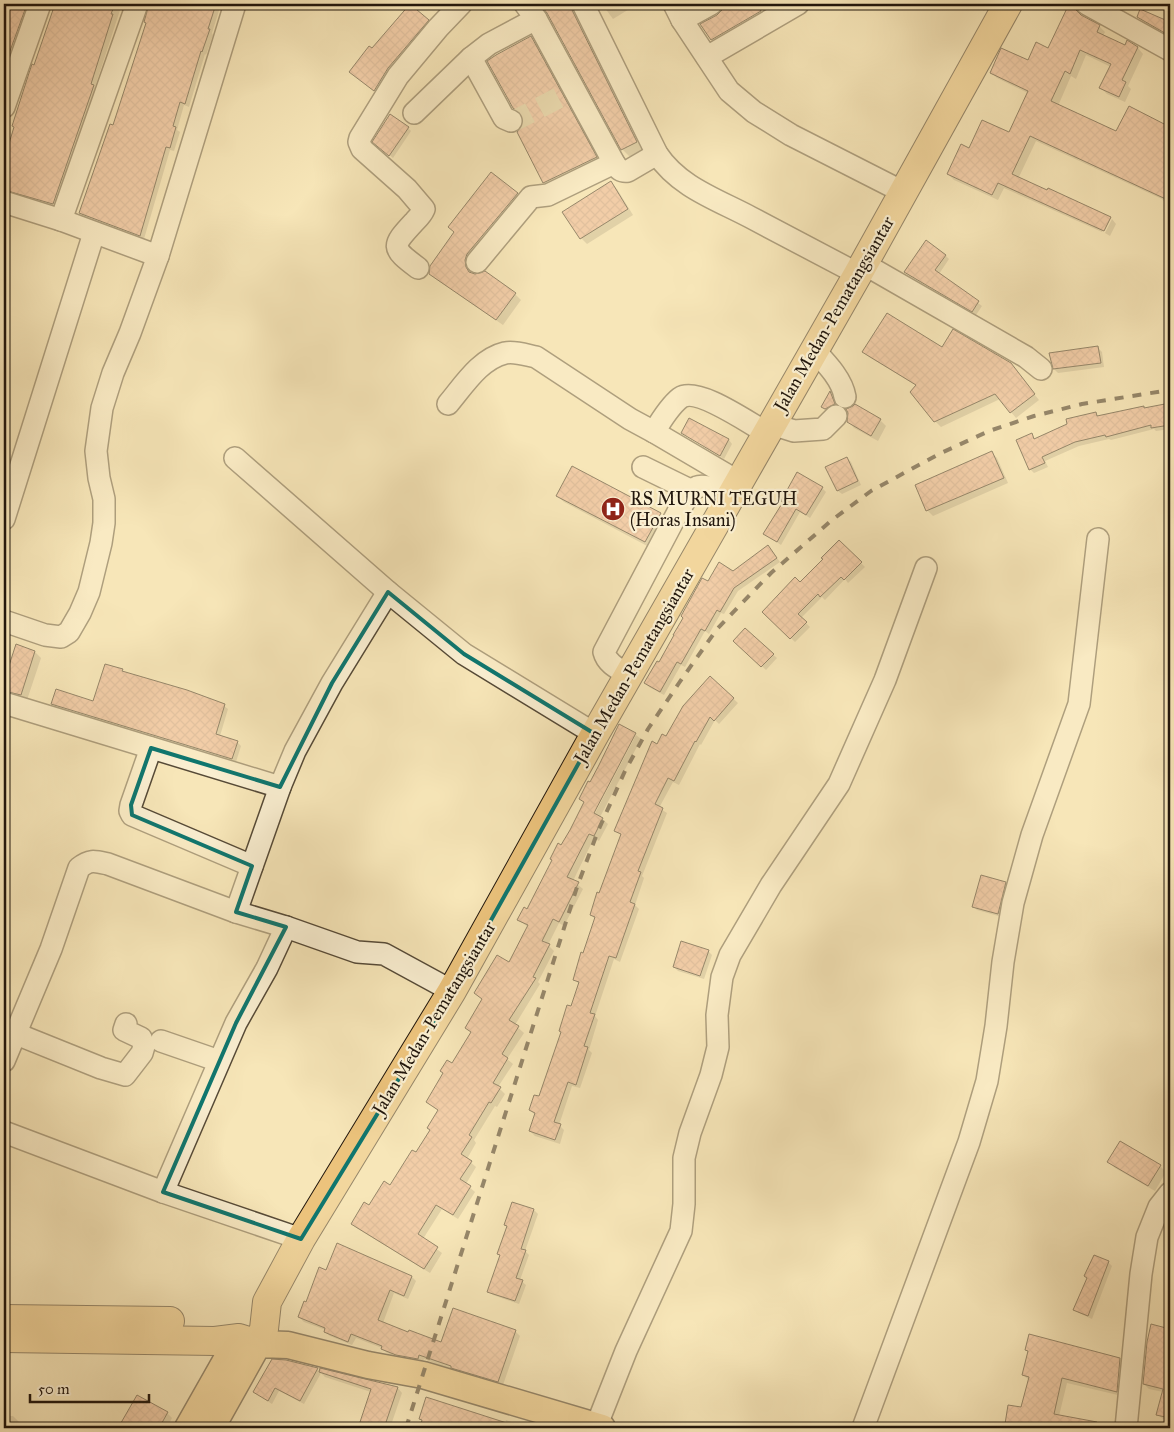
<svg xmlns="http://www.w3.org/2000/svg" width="1174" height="1432" font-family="'IM FELL Great Primer',serif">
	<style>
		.shadow { fill: #0003 }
		.building { fill: url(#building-cross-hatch); stroke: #21160c }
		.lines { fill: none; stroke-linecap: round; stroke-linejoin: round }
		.minor-tunnel { stroke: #d7c79e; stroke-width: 21; stroke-dasharray: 21 11; stroke-linecap: butt }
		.minor-casing { stroke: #564a37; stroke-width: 24 }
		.major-casing { stroke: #21160c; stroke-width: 29 }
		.highway-casing { stroke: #21160c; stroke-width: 30 }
		.minor { stroke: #faefd1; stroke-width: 21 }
		.major { stroke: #ecc37c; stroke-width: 26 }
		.highway { stroke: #ecc37c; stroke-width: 28 }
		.rail { stroke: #21160c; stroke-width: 4; stroke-dasharray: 9 9; stroke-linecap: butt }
		.marked { fill: none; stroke: #0f766e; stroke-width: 4; stroke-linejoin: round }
		.labels { text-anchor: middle; stroke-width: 4.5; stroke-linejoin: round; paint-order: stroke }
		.street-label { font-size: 18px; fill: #21160c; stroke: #faefd1 }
		.poi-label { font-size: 18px; fill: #21160c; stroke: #faefd1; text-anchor: start }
	</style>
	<defs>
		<pattern id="building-cross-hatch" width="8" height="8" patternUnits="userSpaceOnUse" patternTransform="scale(1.25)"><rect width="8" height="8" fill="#eaaf93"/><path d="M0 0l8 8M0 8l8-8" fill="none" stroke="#c8967e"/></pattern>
	</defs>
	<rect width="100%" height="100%" fill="#f7e6b8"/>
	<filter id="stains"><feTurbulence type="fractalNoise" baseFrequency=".004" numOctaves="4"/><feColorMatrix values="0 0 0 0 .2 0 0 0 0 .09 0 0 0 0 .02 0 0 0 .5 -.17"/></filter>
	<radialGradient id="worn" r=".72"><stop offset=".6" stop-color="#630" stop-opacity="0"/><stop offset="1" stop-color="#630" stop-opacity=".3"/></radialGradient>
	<!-- shadow -->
	<g class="shadow">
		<polygon points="4,4 33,4 4,82"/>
		<polygon points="56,4 122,4 95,87 97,90 57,207 13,193 4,194 4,163"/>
		<polygon points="150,4 221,4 212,33 213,35 206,55 205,54 189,107 184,105 177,130 180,132 174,151 170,150 144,239 84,217 80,213 114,126 147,23 145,22"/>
		<polygon points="542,4 573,4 644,149 630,157 622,149 548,12"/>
		<polygon points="602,4 629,4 631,8 613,19"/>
		<polygon points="725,4 758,4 766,17 718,46 712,40 718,16 723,11"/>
		<polygon points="977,4 988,4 984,11"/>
		<polygon points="1070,4 1082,4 1080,11 1081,15 1099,26 1105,32 1103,36 1126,47 1138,48 1143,54 1128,86 1131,89 1125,102 1107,94 1101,88 1111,67 1086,55 1076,79 1071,76 1058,106 1116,133 1129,108 1170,128 1170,208 1162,199 1036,141 1018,179 1111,218 1102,232 1004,188 998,200 954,180 948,174 970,150 1009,134 1028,93 997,78 991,72 1029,62 1049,50"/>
		<polygon points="1110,4 1119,4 1117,8"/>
		<polygon points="1141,11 1170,23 1170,37 1144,23 1138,17"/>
		<polygon points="428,21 433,26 380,95 356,77 372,50"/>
		<polygon points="531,37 539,46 604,166 553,190 544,182 524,126 524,117 514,107"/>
		<polygon points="408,128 411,131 393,158 378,145"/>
		<polygon points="491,174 523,200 470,267 471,274 515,294 521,300 503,325 436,279 430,273"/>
		<polygon points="611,183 617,189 633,215 587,244 581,238"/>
		<polygon points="1112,219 1116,224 1110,236 1105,233"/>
		<polygon points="946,256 949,259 939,274 982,306 976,315 909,276 905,272"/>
		<polygon points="1098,348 1102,352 1104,367 1058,373 1054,369"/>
		<polygon points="942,349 1010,364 1039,400 1016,418 1000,399 941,427 935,421 917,386 869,357 864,351"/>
		<polygon points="830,393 837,401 831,404 831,407 838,404 840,410 829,413 822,407"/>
		<polygon points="1170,404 1170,429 1156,431 1154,429 1111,440 1109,439 1079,446 1045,461 1048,467 1034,473 1030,469 1031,434 1036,440 1095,413 1099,417"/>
		<polygon points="690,420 729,440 732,444 724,459 683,433"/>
		<polygon points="880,420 886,426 878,441 854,428 848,421"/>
		<polygon points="991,452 997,458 1008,483 933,516 927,510"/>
		<polygon points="847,458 851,462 861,485 842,494 838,491"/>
		<polygon points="822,488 826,492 810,518 800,512 781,545 765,534"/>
		<polygon points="557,496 660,514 666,520 651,548 564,502"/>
		<polygon points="839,541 865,567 848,583 845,579 825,600 822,597 801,618 810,627 795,642 764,612 800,584 825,559"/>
		<polygon points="772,551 780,562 738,591 724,614 721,613 709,634 705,631 685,667 681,665 664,695 649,687 645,683 659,664 708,582 733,572"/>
		<polygon points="745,629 777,658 766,670 735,641"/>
		<polygon points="16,646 35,652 41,658 27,700 4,693 4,685"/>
		<polygon points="106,665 122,671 125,674 224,706 228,709 220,736 237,742 241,746 236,762 56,708 52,704 94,702"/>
		<polygon points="711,678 738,703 719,724 715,720 701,745 700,744 679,785 673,782 659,808 667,813 642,876 644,878 635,905 639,909 620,962 614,959 595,1016 598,1020 589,1050 592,1053 580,1088 572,1086 559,1125 564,1130 560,1144 535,1136 530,1131 535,1115 530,1110 540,1098 572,1008 579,984 574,979 595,919 591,915 622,836 615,830 657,746 666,738"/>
		<polygon points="636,735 641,739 600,817 608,824 599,841 594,838 573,881 583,889 564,926 559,923 548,945 554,951 538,982 540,984 515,1025 524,1033 507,1059 513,1064 498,1087 505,1094 497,1107 495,1106 474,1140 476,1143 467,1159 476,1167 466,1184 475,1192 458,1219 442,1209 423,1239 442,1253 430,1273 358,1229 353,1224 391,1187 417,1154 431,1130 439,1111 427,1102 472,1033 466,1027 483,1000 475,993 510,964 528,927 518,920 527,911 585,803 580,799 588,782 590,818 592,819"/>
		<polygon points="1005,883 1009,887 1002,917 977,910 973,906"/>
		<polygon points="708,951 712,955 704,979 678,971 674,967"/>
		<polygon points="1109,1162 1160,1166 1166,1172 1155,1191 1115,1168"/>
		<polygon points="512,1203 534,1210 538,1214 525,1251 529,1255 520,1280 526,1285 519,1304 493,1295 489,1292 501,1256 498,1254 508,1227 505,1225"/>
		<polygon points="1108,1262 1112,1266 1092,1319 1079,1313 1075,1309 1088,1278"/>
		<polygon points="326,1272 412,1277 416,1281 408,1299 394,1293 383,1323 442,1344 515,1331 520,1336 503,1385 457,1372 424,1359 422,1363 402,1359 387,1353 382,1348 356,1338 352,1345 330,1336 325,1332 326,1330 304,1322 299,1317"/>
		<polygon points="1152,1326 1170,1330 1170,1421 1163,1419 1158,1415 1163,1392 1149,1389 1144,1384"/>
		<polygon points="1026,1350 1120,1359 1125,1365 1122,1396 1067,1383 1059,1416 1113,1427 1115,1428 1010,1428 1006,1424 1022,1409 1029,1380 1023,1375 1029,1353"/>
		<polygon points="317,1369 320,1372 398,1388 402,1393 390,1428 359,1428 371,1392 325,1377 321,1373 304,1404 279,1391 272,1404 254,1392"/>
		<polygon points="167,1413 172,1418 167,1428 123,1428"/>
		<polygon points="4,1416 13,1416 20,1423 20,1428 4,1428"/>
		<polygon points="420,1419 505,1424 506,1420 528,1428 421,1428 423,1422"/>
	</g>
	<!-- building -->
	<g class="building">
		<polygon points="4,4 27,4 6,62 4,62"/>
		<polygon points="55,4 115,4 111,14 113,14 91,84 94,85 53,204 4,190 4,160 14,127 12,126 29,73 32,64 34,65"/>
		<polygon points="149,4 216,4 208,29 210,29 202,52 201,51 185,104 180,102 173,126 176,127 170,148 166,147 140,236 79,213 110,124 113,125 146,23 144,22"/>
		<polygon points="410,4 429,20 388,68 374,91 349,72 369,46 372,48"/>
		<polygon points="540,4 571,4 572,10 637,142 621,150 547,13"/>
		<polygon points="723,4 757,4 761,11 711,40 700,24 717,15 722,10"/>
		<polygon points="1069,4 1075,4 1076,10 1081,15 1100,25 1097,32 1125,45 1127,40 1138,47 1122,80 1126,82 1119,97 1099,88 1111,64 1080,50 1070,74 1065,71 1051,101 1116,131 1129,106 1170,127 1170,201 1030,136 1012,174 1047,190 1048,188 1111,217 1104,231 998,183 992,195 947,174 961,144 969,148 982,120 1009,132 1028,91 990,73 1001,48 1028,60 1036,42 1048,48"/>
		<polygon points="1140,9 1170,22 1170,36 1137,17"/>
		<polygon points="531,36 597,157 543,183 517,132 523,125 523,119 521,114 513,108 487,61 496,55"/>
		<polygon points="390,114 409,127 389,156 372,142"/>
		<polygon points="491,172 518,193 467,254 465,260 466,267 469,272 475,274 485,271 516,293 496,320 429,274 430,266 454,232 448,227"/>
		<polygon points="611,181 628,209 580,239 562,212"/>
		<polygon points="926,240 946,255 935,270 979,301 972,312 904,272"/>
		<polygon points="887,313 942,347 953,329 1011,363 1035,394 1010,413 995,394 934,422 910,392 916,385 862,352"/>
		<polygon points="1098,346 1101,363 1053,369 1049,353"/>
		<polygon points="830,391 835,404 825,409 821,407"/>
		<polygon points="1170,403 1170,425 1151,428 1151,425 1106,437 1105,435 1075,442 1042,457 1045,463 1029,470 1016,440 1032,433 1034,439 1067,424 1066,419 1096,412 1097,416 1144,406 1144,408"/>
		<polygon points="855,404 881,419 871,436 847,422 848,413 846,409 853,406"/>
		<polygon points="689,418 729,439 720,456 681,433"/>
		<polygon points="992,451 1004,478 926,511 915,485"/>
		<polygon points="847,457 858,481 837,491 825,467"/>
		<polygon points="572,466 661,513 645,542 556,496"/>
		<polygon points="797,472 823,487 806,515 796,509 777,542 763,534 783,502 781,501"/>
		<polygon points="839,540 862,562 844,580 841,577 820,597 818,594 798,614 807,622 790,639 762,612 795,577 800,582 823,559 821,558"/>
		<polygon points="768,545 777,558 734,588 720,612 717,610 705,631 701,629 681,664 677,662 660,692 644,683 657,661 659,662 674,635 673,635 683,618 681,616 702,578 708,581 719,562 733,571"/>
		<polygon points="745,628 774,654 761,667 733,641"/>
		<polygon points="16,644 35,651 21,695 4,691 4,681"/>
		<polygon points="105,664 123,669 122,671 187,690 225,704 216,734 238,741 232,759 51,704 56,689 93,701"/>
		<polygon points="710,676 734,698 714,721 710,717 696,742 695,741 674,781 668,778 655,804 663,808 638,871 641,872 630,902 635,904 616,958 609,956 590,1013 595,1014 584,1046 588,1047 576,1085 568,1082 554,1122 561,1124 555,1140 529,1131 535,1113 529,1110 534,1095 539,1096 561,1032 559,1031 567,1005 571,1006 579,982 573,980 581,952 583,953 595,917 590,915 597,892 599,893 621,834 614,831 652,741 657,744 662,734 666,736 683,706"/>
		<polygon points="619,724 636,733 594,813 603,818 594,836 589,834 567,877 579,882 559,922 553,919 542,941 550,944 533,977 536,978 509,1020 519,1026 502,1054 508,1058 493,1083 501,1087 491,1103 489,1102 469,1135 472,1137 461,1154 472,1161 460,1179 471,1186 453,1215 436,1205 418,1234 438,1247 424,1269 351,1224 364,1202 369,1205 384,1181 390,1185 412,1150 416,1152 430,1130 427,1128 438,1110 426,1102 443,1073 440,1071 447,1060 452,1063 471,1032 465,1028 482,999 474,993 497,955 509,962 528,925 517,920 524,907 527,909 552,860 550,859 558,843 561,845 570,830 584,802 579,799 588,781 590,782 599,765"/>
		<polygon points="981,875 1006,882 998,914 972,907"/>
		<polygon points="681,941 709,950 700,976 673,967"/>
		<polygon points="1120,1141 1161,1165 1148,1186 1107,1162"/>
		<polygon points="512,1202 534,1209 521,1249 526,1250 516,1278 523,1280 515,1301 487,1292 500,1255 497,1254 507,1226 504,1225"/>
		<polygon points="337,1243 412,1276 404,1296 390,1290 378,1320 408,1332 409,1330 441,1342 453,1308 516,1330 498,1382 451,1368 451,1366 419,1355 418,1359 396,1355 381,1349 382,1346 351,1334 348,1342 324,1332 325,1328 298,1317 304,1301 306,1302 319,1267 326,1270"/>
		<polygon points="1094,1255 1109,1261 1088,1316 1073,1310 1087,1278 1084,1276"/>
		<polygon points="1151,1324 1170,1329 1170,1418 1156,1415 1163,1389 1143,1384 1147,1342"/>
		<polygon points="1029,1334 1120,1358 1117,1392 1062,1378 1054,1414 1097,1422 1096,1428 1024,1428 1005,1424 1008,1405 1021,1407 1029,1377 1022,1375 1028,1351 1025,1350"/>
		<polygon points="272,1359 286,1360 318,1368 300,1401 275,1388 268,1401 253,1392"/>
		<polygon points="320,1368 398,1387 384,1428 358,1428 371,1389 319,1372"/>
		<polygon points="137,1395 168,1412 159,1428 118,1428"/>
		<polygon points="426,1397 516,1426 515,1428 420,1428 422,1420 419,1419"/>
	</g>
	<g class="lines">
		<!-- minor-tunnel -->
		<polyline class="minor-tunnel" points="511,121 514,121 564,95"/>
		<!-- minor casing -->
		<g class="minor-casing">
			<g id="minor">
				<path d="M525 4 536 19 614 163C618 169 621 172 628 171L657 154"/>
				<path d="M583 4 657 154C679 187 716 199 750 217 786 236 822 255 858 274"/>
				<polyline points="674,4 682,20 729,91 754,112 791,135 903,192"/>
				<polyline points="1087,4 1170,50"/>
				<polyline points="682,20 711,4"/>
				<polyline points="707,57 798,4"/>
				<polyline points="471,58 504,118 511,121"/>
				<polyline points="4,107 40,4"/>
				<polyline points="414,113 471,58 489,44 536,19"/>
				<polyline points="4,202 61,220 158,256"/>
				<polyline points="61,220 137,4"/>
				<polyline points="477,262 531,197 548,195 614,163"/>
				<polyline points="864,264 1026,357 1041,369"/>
				<path d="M418 268C390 247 392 246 415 221 419 217 422 214 424 209L407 189 362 149 359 142 360 138 398 76 438 28 461 4"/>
				<path d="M814 350C826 363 842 379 845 397"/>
				<path d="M448 404C464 385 480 359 505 353 515 351 526 355 536 357L630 419 654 432C660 422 671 405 680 398 697 386 750 424 767 433"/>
				<polyline points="772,424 794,431 823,429 836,416"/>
				<polyline points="654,432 739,482"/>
				<polyline points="235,458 388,592 464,654 595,734"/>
				<polyline points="643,467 692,491"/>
				<polyline points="4,519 94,233"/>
				<polyline points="4,621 45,635 61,637 69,632 80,613 89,592 101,543 104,523 104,499 99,478 96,451 102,408 113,373 130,333 158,256 235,4"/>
				<path d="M629 675C619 669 607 664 604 652L679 510C684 504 689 490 697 487 704 484 725 491 733 492"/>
				<polyline points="4,703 280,787"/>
				<polyline points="151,748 131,805 130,811 132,815 252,866"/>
				<polyline points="236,912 280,787 295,751 332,683 388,592"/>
				<polyline points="4,1029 101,1068 125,1075 142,1053 144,1046 141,1038 124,1030 126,1024"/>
				<polyline points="161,1041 219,1061"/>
				<path d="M4 1061 51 949 79 868C90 859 95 861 108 864L236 912 286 927 357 952 384 954 452 991"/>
				<polyline points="4,1132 163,1192 301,1239"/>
				<polyline points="163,1192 236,1023 267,968 286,927"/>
				<polyline points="596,1427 626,1351 681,1231 684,1204 684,1158 690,1133 711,1075 718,1047 717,1015 722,977 730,955 771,885 839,784 885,680 926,568"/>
				<polyline points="863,1428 969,1142 987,1081 996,1026 1003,962 1013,903 1032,835 1079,704 1098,539"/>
				<polyline points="1126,1428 1141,1274 1147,1237 1159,1207 1170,1193"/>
			</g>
		</g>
		<!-- major casing -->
		<g class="major-casing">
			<g id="major">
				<polyline points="188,1428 239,1338"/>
				<polyline points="211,1428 258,1344 288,1345 368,1365 423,1375 602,1428"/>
			</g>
		</g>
		<!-- highway casing -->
		<g class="highway-casing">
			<g id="highway">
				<polyline points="4,1319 170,1321"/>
				<polyline points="4,1338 215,1341 239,1338 258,1344 264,1329 267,1302 301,1239 452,991 595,734 858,274 1008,4"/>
			</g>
		</g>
		<!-- minor -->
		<use href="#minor" class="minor"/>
		<!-- major -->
		<use href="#major" class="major"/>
		<!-- highway -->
		<use href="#highway" class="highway"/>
		<!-- rail -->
		<polyline class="rail" points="406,1428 577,887 598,831 625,771 648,729 679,683 717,629 771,573 832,520 871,491 939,454 989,431 1034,416 1082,404 1170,390"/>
	</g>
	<!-- marked area -->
	<path d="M0 0H1174V1432H0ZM388 592 464 654 595 734 442 1008 301 1239 163 1192 236 1023 286 927 236 912 252 866 132 815 131 805 151 748 280 787 332 683Z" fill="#f7e6b8" fill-opacity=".55" fill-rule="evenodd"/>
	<path class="marked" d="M388 592 464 654 595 734 442 1008 301 1239 163 1192 236 1023 286 927 236 912 252 866 132 815 131 805 151 748 280 787 332 683Z"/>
	<!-- icons -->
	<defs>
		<g id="hospital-disc" transform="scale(1.25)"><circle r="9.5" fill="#8f2418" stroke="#faefd1"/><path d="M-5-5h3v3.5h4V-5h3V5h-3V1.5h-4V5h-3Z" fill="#fff"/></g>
	</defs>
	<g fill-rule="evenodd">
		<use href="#hospital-disc" x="613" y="509"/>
	</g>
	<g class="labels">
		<!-- street labels -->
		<g class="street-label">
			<text transform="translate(834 314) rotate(-60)" y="6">Jalan Medan-Pematangsiantar</text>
			<text transform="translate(634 666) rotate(-60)" y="6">Jalan Medan-Pematangsiantar</text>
			<text transform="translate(434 1018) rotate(-59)" y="6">Jalan Medan-Pematangsiantar</text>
		</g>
		<!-- poi labels -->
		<g class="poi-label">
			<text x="630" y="505">RS MURNI TEGUH<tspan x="630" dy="21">(Horas Insani)</tspan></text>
		</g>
	</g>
	<!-- margin -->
	<rect width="1174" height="1432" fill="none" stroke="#f7e6b8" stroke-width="20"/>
	<rect x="5" y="5" width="1164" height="1422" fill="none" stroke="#21160c" stroke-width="2.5"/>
	<rect x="10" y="10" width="1154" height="1412" fill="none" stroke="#21160c"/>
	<!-- scale -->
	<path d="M30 1394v8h119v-8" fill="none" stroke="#21160c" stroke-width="2.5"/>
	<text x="38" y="1394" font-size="15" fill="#21160c" stroke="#faefd1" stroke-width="4" paint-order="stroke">50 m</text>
	<rect width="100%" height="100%" filter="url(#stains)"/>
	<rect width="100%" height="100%" fill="url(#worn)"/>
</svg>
